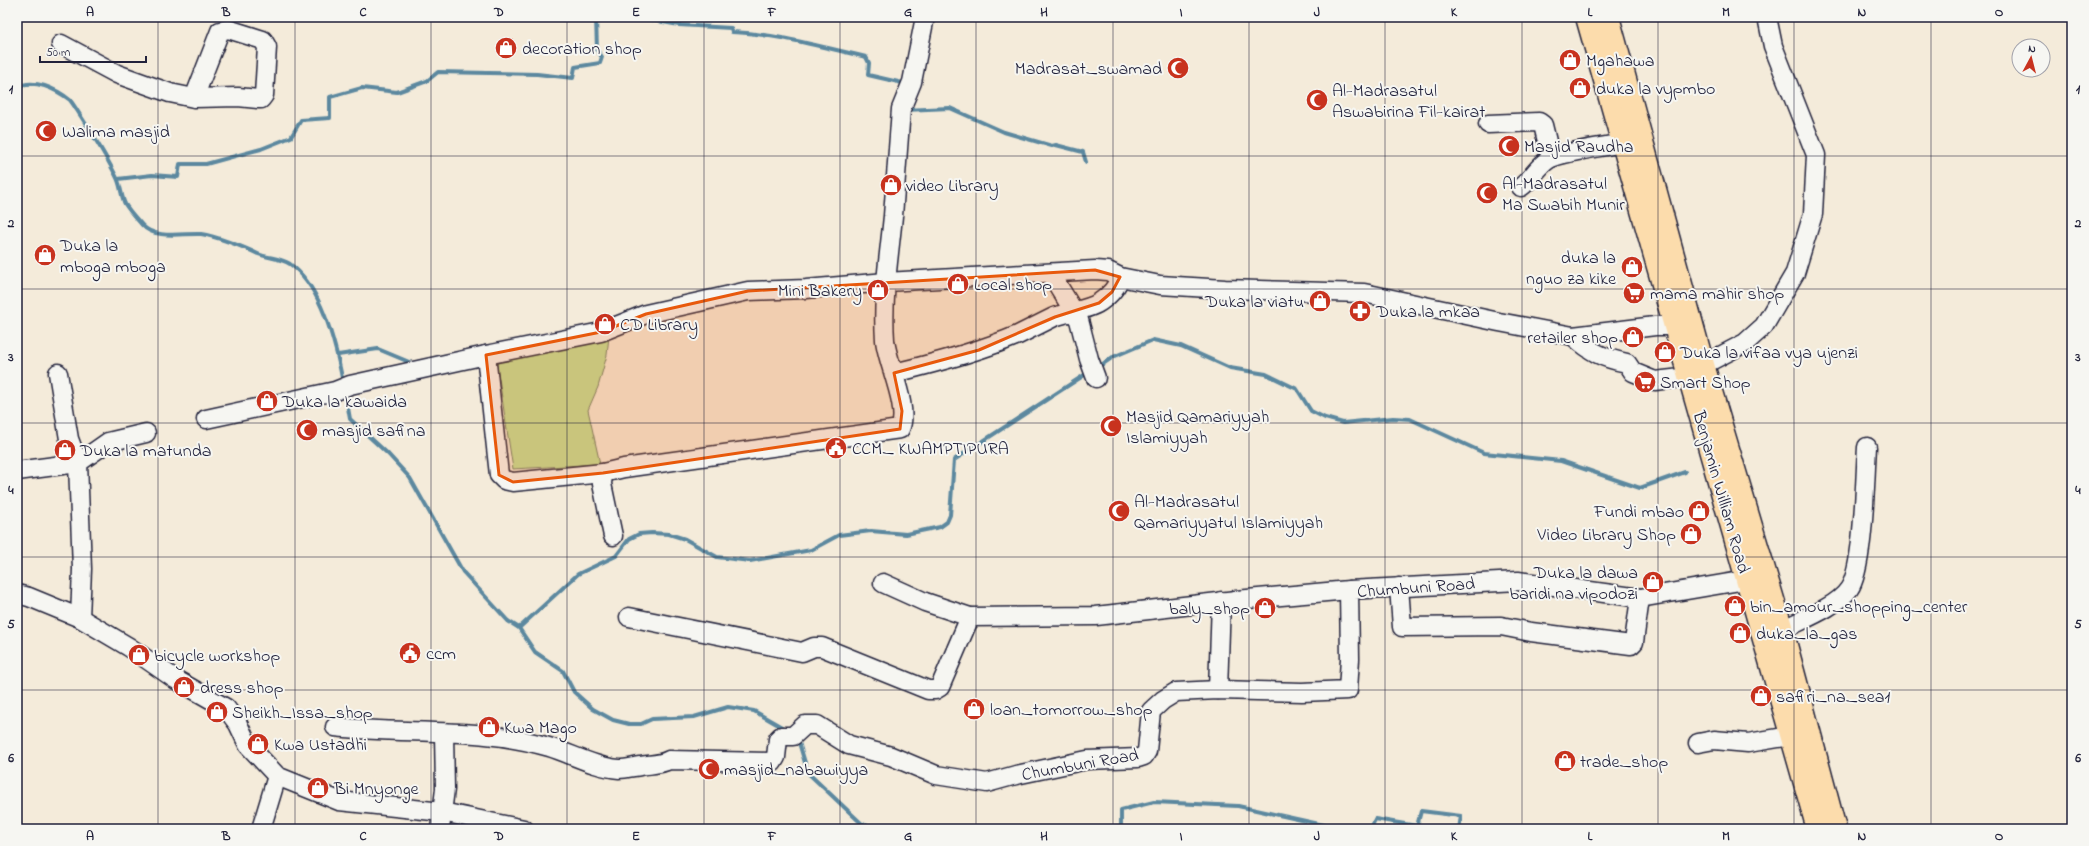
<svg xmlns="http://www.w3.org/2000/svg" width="2089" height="846" font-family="'Indie Flower',sans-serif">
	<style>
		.green { fill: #c2e099; stroke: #72816a }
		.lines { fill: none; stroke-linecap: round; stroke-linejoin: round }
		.stream { stroke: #5b889f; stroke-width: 4 }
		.minor-casing { stroke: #22223b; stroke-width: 21 }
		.major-casing { stroke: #22223b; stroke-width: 25 }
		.minor { stroke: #f6f6f2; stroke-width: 18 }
		.major { stroke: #fcdcac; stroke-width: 22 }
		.marked { fill: #e8590c; fill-opacity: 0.2; stroke: #e8590c; stroke-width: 3; stroke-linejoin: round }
		.grid { fill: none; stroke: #22223b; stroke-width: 1; stroke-opacity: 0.55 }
		.labels { text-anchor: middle; stroke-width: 4; stroke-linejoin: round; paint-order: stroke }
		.poi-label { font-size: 18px; fill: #22223b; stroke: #f6f6f2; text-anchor: start }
		.street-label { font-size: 18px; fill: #22223b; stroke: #f6f6f2 }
		.neatline { fill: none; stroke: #22223b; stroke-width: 1.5 }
		.grid-label { font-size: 13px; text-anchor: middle; font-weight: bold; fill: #22223b }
	</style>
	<rect width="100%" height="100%" fill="#f4ebda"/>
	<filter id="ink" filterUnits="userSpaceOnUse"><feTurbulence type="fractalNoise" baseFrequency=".025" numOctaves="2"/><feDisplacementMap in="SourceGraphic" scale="8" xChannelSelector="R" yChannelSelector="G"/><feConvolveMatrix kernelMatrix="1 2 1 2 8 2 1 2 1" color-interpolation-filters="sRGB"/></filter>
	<g filter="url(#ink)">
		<!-- green -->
		<polygon class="green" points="609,336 607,355 598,387 588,410 600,464 513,469 496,359"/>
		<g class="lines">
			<!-- stream -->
			<g class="stream">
				<path d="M636 17 679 25 731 28 732 32C778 34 822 47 866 57L869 63 868 75 907 84"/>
				<path d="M17 87C34 78 56 89 70 100 74 105 78 112 82 118 94 137 107 157 117 178 121 186 121 196 125 204 130 212 136 218 142 225 155 240 183 233 201 234 215 236 244 247 258 254 268 258 281 258 290 264 322 287 336 345 343 383"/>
				<polyline points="905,110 950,108 1004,132 1052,146 1056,145 1083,152 1086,162"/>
				<polyline points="118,179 152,175 178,177 180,164 206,164 261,149 291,137 301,120 330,118 330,97 362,88 397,92 427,81 438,72 537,74 573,78 575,67 600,63 602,57 597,50 596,17"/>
				<polyline points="338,355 378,349 414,364"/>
				<polyline points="1097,368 1113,357 1153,340 1181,346 1230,368 1266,374 1297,389 1311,411 1325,418 1343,423 1393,418 1410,419 1484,453 1561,461 1640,488 1685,472"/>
				<polyline points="345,391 350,419 388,454 410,478 463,572 508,621 519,628 535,652 563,671 574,692 593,709 613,720 629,724 641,724 652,719 694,717 728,707 754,711 787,730"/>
				<polyline points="519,628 578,574 616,556 629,539 639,534 652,533 669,534 685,539 717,557 750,561 811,550 839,535 871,531 906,534 940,527 947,522 950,515 954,460 1089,372"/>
				<polyline points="798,739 808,773 861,823 875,829"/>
				<polyline points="1121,829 1121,810 1154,802 1238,806 1342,829"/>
				<polyline points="1371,829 1375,819 1417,826 1421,811 1461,816 1459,829"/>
				<polyline points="1486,829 1498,829"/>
			</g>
			<!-- minor casing -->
			<g class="minor-casing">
				<g id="minor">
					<polyline points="61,44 117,74 170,93 194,98 238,97 258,99 261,99 264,95 267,47 263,40 228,29 220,31 194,98"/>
					<polyline points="1488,124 1539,122 1543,125 1551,158"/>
					<path d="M1521 187C1532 179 1537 167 1549 159 1561 152 1608 146 1623 143"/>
					<polyline points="1051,274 1079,320 1089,359 1096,378"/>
					<path d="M1573 336C1591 352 1602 358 1627 363L1633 372 1655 381 1690 377"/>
					<path d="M486 355 499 475 504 480 513 482 603 473 624 468 900 429C910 408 887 363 885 340 882 299 889 257 893 216 896 180 898 145 901 109L912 82 925 17"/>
					<polyline points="1703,365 1745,343 1764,326 1795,273 1813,214 1816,155 1773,46 1767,17"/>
					<polyline points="58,373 69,439 78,463 82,569 80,618"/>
					<path d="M894 373C936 363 978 352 1018 335 1030 329 1042 323 1054 317 1067 312 1089 310 1100 302 1110 295 1117 288 1120 277"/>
					<polyline points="206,419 335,391 350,385 486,355 601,332 646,314 748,291 806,289 886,282 1095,270 1108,271 1120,277 1160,285 1225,289 1364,293 1499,322 1573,336 1655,326 1676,326"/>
					<polyline points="17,471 78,463 108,442 146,433"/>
					<polyline points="603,473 602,484 613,536"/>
					<polyline points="883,583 925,602 970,617 1096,616 1236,600 1349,590"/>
					<polyline points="1399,587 1402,627 1501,626 1531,632 1631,645 1634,642 1640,598"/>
					<polyline points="17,594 29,597 80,618 129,647 175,679 226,708 238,724 248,745 277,776 339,801 442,812 524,829"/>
					<polyline points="629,617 802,652 814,647 822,647 928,690 935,690 940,687 970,617"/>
					<path d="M1782 630C1801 620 1837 607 1849 589 1864 568 1865 477 1867 447"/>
					<polyline points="1218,690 1221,601"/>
					<path d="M335 727C407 735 479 726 549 747 572 754 594 767 619 769 626 769 633 767 640 766 650 764 660 765 669 760L773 762 776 757 778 739 781 736H793L805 725H817L849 745 891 756 936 775 987 783 1016 775 1087 760 1138 758 1144 756 1147 751 1151 711 1163 700 1176 692 1218 690 1302 692 1348 690 1350 659 1349 590 1518 581 1640 598 1746 580"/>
					<polyline points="1698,743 1714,740 1748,743 1791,736"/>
					<polyline points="261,829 277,776"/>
					<polyline points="440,829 445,789 444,733"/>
				</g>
			</g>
			<!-- major casing -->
			<g class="major-casing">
				<g id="major">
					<polyline points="1587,17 1818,829"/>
					<polyline points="1608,17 1703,365 1782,630 1835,829"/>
				</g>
			</g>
			<!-- minor -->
			<use href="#minor" class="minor"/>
			<!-- major -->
			<use href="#major" class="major"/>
		</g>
	</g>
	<!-- marked area -->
	<path class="marked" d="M1095 270 1120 277 1112 292 1099 303 1055 317 979 350 894 373 902 411 900 429 603 473 513 482 499 475 486 355 601 332 646 314 748 291Z"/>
	<!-- grid -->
	<path class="grid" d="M158 17V829M295 17V829M431 17V829M567 17V829M704 17V829M840 17V829M976 17V829M1113 17V829M1249 17V829M1385 17V829M1522 17V829M1658 17V829M1794 17V829M1931 17V829M17 156H2072M17 289H2072M17 423H2072M17 557H2072M17 690H2072"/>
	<!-- icons -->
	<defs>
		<g id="shop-disc" transform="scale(1.15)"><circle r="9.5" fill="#c8321e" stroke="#f6f6f2"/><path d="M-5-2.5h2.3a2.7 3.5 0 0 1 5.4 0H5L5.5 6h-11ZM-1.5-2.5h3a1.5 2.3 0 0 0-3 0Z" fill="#fff"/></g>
		<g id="mosque-disc" transform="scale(1.15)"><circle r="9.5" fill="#c8321e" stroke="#f6f6f2"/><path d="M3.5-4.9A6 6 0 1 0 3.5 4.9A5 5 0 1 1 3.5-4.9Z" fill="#fff"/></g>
		<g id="supermarket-disc" transform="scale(1.15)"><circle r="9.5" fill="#c8321e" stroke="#f6f6f2"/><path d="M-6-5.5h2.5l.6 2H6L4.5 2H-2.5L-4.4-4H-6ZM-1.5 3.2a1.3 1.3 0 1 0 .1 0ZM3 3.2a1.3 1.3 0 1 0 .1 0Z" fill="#fff"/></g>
		<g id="pharmacy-disc" transform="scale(1.15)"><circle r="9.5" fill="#c8321e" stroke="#f6f6f2"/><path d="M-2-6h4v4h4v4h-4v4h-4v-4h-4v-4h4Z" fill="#fff"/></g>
		<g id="civic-disc" transform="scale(1.15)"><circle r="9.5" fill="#c8321e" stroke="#f6f6f2"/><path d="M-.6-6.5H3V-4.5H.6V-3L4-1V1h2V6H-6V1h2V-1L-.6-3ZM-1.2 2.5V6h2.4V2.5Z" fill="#fff"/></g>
	</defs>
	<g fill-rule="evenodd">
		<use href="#shop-disc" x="506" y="48"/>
		<use href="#shop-disc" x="1570" y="60"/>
		<use href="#mosque-disc" x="1178" y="68"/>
		<use href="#shop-disc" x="1580" y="88"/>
		<use href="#mosque-disc" x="1317" y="100"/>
		<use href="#mosque-disc" x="46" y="131"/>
		<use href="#mosque-disc" x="1509" y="146"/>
		<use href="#shop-disc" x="891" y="185"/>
		<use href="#mosque-disc" x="1487" y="193"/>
		<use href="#shop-disc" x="45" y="255"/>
		<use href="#shop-disc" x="1632" y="267"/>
		<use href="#shop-disc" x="958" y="284"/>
		<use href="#shop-disc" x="878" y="290"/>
		<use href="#supermarket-disc" x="1634" y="293"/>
		<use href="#shop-disc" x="1320" y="301"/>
		<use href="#pharmacy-disc" x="1360" y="311"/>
		<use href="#shop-disc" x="605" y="324"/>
		<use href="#shop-disc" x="1633" y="337"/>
		<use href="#shop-disc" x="1665" y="352"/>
		<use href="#supermarket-disc" x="1645" y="382"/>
		<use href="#shop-disc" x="267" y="401"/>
		<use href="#mosque-disc" x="1111" y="426"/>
		<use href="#mosque-disc" x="307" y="430"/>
		<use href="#civic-disc" x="836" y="448"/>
		<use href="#shop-disc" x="65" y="450"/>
		<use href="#mosque-disc" x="1119" y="511"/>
		<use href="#shop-disc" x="1699" y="511"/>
		<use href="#shop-disc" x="1691" y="534"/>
		<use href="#shop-disc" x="1653" y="582"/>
		<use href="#shop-disc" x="1735" y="606"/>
		<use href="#shop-disc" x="1265" y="608"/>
		<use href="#shop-disc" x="1740" y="633"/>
		<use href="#civic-disc" x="410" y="653"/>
		<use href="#shop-disc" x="139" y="655"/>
		<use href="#shop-disc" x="184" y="687"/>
		<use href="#shop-disc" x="1761" y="696"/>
		<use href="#shop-disc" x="974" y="709"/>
		<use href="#shop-disc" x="217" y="712"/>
		<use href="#shop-disc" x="489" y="727"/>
		<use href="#shop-disc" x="258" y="744"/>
		<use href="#shop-disc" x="1565" y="761"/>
		<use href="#mosque-disc" x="709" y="769"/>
		<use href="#shop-disc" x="318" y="788"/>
	</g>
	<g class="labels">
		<!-- poi labels -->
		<g class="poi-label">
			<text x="522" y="54">decoration shop</text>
			<text x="1586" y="66">Mgahawa</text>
			<text x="1162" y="74" text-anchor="end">Madrasat_swamad</text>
			<text x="1596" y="94">duka la vypmbo</text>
			<text x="1332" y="96">Al-Madrasatul<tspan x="1332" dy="21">Aswabirina Fil-kairat</tspan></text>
			<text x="62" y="137">Walima masjid</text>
			<text x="1524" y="152">Masjid Raudha</text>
			<text x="1502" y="189">Al-Madrasatul<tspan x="1502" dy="21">Ma Swabih Munir</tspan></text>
			<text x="906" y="191">video Library</text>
			<text x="60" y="251">Duka la<tspan x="60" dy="21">mboga mboga</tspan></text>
			<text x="1616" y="263" text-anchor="end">duka la<tspan x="1616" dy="21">nguo za kike</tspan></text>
			<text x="974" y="290">Local shop</text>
			<text x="862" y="296" text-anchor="end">Mini Bakery</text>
			<text x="1650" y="299">mama mahir shop</text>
			<text x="1304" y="307" text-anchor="end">Duka la viatu</text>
			<text x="1376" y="317">Duka la mkaa</text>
			<text x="620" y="330">CD Library</text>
			<text x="1618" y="343" text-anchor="end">retailer shop</text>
			<text x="1680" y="358">Duka la vifaa vya ujenzi</text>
			<text x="1660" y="388">Smart Shop</text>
			<text x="282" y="407">Duka la kawaida</text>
			<text x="1126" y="422">Masjid Qamariyyah<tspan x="1126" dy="21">Islamiyyah</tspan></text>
			<text x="322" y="436">masjid safina</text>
			<text x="852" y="454">CCM_ KWAMPTIPURA</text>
			<text x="80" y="456">Duka la matunda</text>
			<text x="1134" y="507">Al-Madrasatul<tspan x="1134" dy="21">Qamariyyatul Islamiyyah</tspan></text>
			<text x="1684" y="517" text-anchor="end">Fundi mbao</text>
			<text x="1676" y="540" text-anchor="end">Video Library Shop</text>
			<text x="1638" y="578" text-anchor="end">Duka la dawa<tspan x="1638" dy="21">baridi na vipodozi</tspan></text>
			<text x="1750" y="612">bin_amour_shopping_center</text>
			<text x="1250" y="614" text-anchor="end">baly_shop</text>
			<text x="1756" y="639">duka_la_gas</text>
			<text x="426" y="659">ccm</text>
			<text x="154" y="661">bicycle workshop</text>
			<text x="200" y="693">dress shop</text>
			<text x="1776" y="702">safiri_na_sea1</text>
			<text x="990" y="715">loan_tomorrow_shop</text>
			<text x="232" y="718">Sheikh_Issa_shop</text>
			<text x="504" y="733">Kwa Mago</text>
			<text x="274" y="750">Kwa Ustadhi</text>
			<text x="1580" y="767">trade_shop</text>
			<text x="724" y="775">masjid_nabawiyya</text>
			<text x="334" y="794">Bi Mnyonge</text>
		</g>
		<!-- street labels -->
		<g class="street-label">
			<text transform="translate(1722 492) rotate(74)" y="6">Benjamin William Road</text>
			<text transform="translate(1416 587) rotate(-4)" y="6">Chumbuni Road</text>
			<text transform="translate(1080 764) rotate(-10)" y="6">Chumbuni Road</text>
		</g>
	</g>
	<!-- margin -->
	<rect width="2089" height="846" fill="none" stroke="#f6f6f2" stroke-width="44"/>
	<!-- north arrow -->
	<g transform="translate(2031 58) rotate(7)"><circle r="19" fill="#f6f6f2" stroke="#a1a1a9"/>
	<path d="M0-3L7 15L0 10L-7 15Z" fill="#c8321e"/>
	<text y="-6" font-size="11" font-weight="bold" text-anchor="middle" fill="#22223b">N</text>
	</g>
	<!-- scale -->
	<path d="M40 56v6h106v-6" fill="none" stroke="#22223b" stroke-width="2"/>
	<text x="46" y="56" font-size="12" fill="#22223b" stroke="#f6f6f2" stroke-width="3" paint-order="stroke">50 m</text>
	<rect x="22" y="22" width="2045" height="802" class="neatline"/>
	<g class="grid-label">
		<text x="90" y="16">A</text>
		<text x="226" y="16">B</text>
		<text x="363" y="16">C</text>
		<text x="499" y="16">D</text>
		<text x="636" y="16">E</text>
		<text x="772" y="16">F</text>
		<text x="908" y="16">G</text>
		<text x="1044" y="16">H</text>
		<text x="1181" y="16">I</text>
		<text x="1317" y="16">J</text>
		<text x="1454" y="16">K</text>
		<text x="1590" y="16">L</text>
		<text x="1726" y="16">M</text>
		<text x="1862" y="16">N</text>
		<text x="1999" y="16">O</text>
		<text x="11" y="93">1</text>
		<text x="2078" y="93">1</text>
		<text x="11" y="227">2</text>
		<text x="2078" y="227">2</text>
		<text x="11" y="361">3</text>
		<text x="2078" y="361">3</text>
		<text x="11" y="494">4</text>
		<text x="2078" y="494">4</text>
		<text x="11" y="628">5</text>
		<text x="2078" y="628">5</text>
		<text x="11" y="762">6</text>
		<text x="2078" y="762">6</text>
		<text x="90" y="840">A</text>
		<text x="226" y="840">B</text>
		<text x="363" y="840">C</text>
		<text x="499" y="840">D</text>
		<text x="636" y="840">E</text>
		<text x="772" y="840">F</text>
		<text x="908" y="840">G</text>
		<text x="1044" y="840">H</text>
		<text x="1181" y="840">I</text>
		<text x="1317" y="840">J</text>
		<text x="1454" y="840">K</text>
		<text x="1590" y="840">L</text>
		<text x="1726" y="840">M</text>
		<text x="1862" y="840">N</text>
		<text x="1999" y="840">O</text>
	</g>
</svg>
